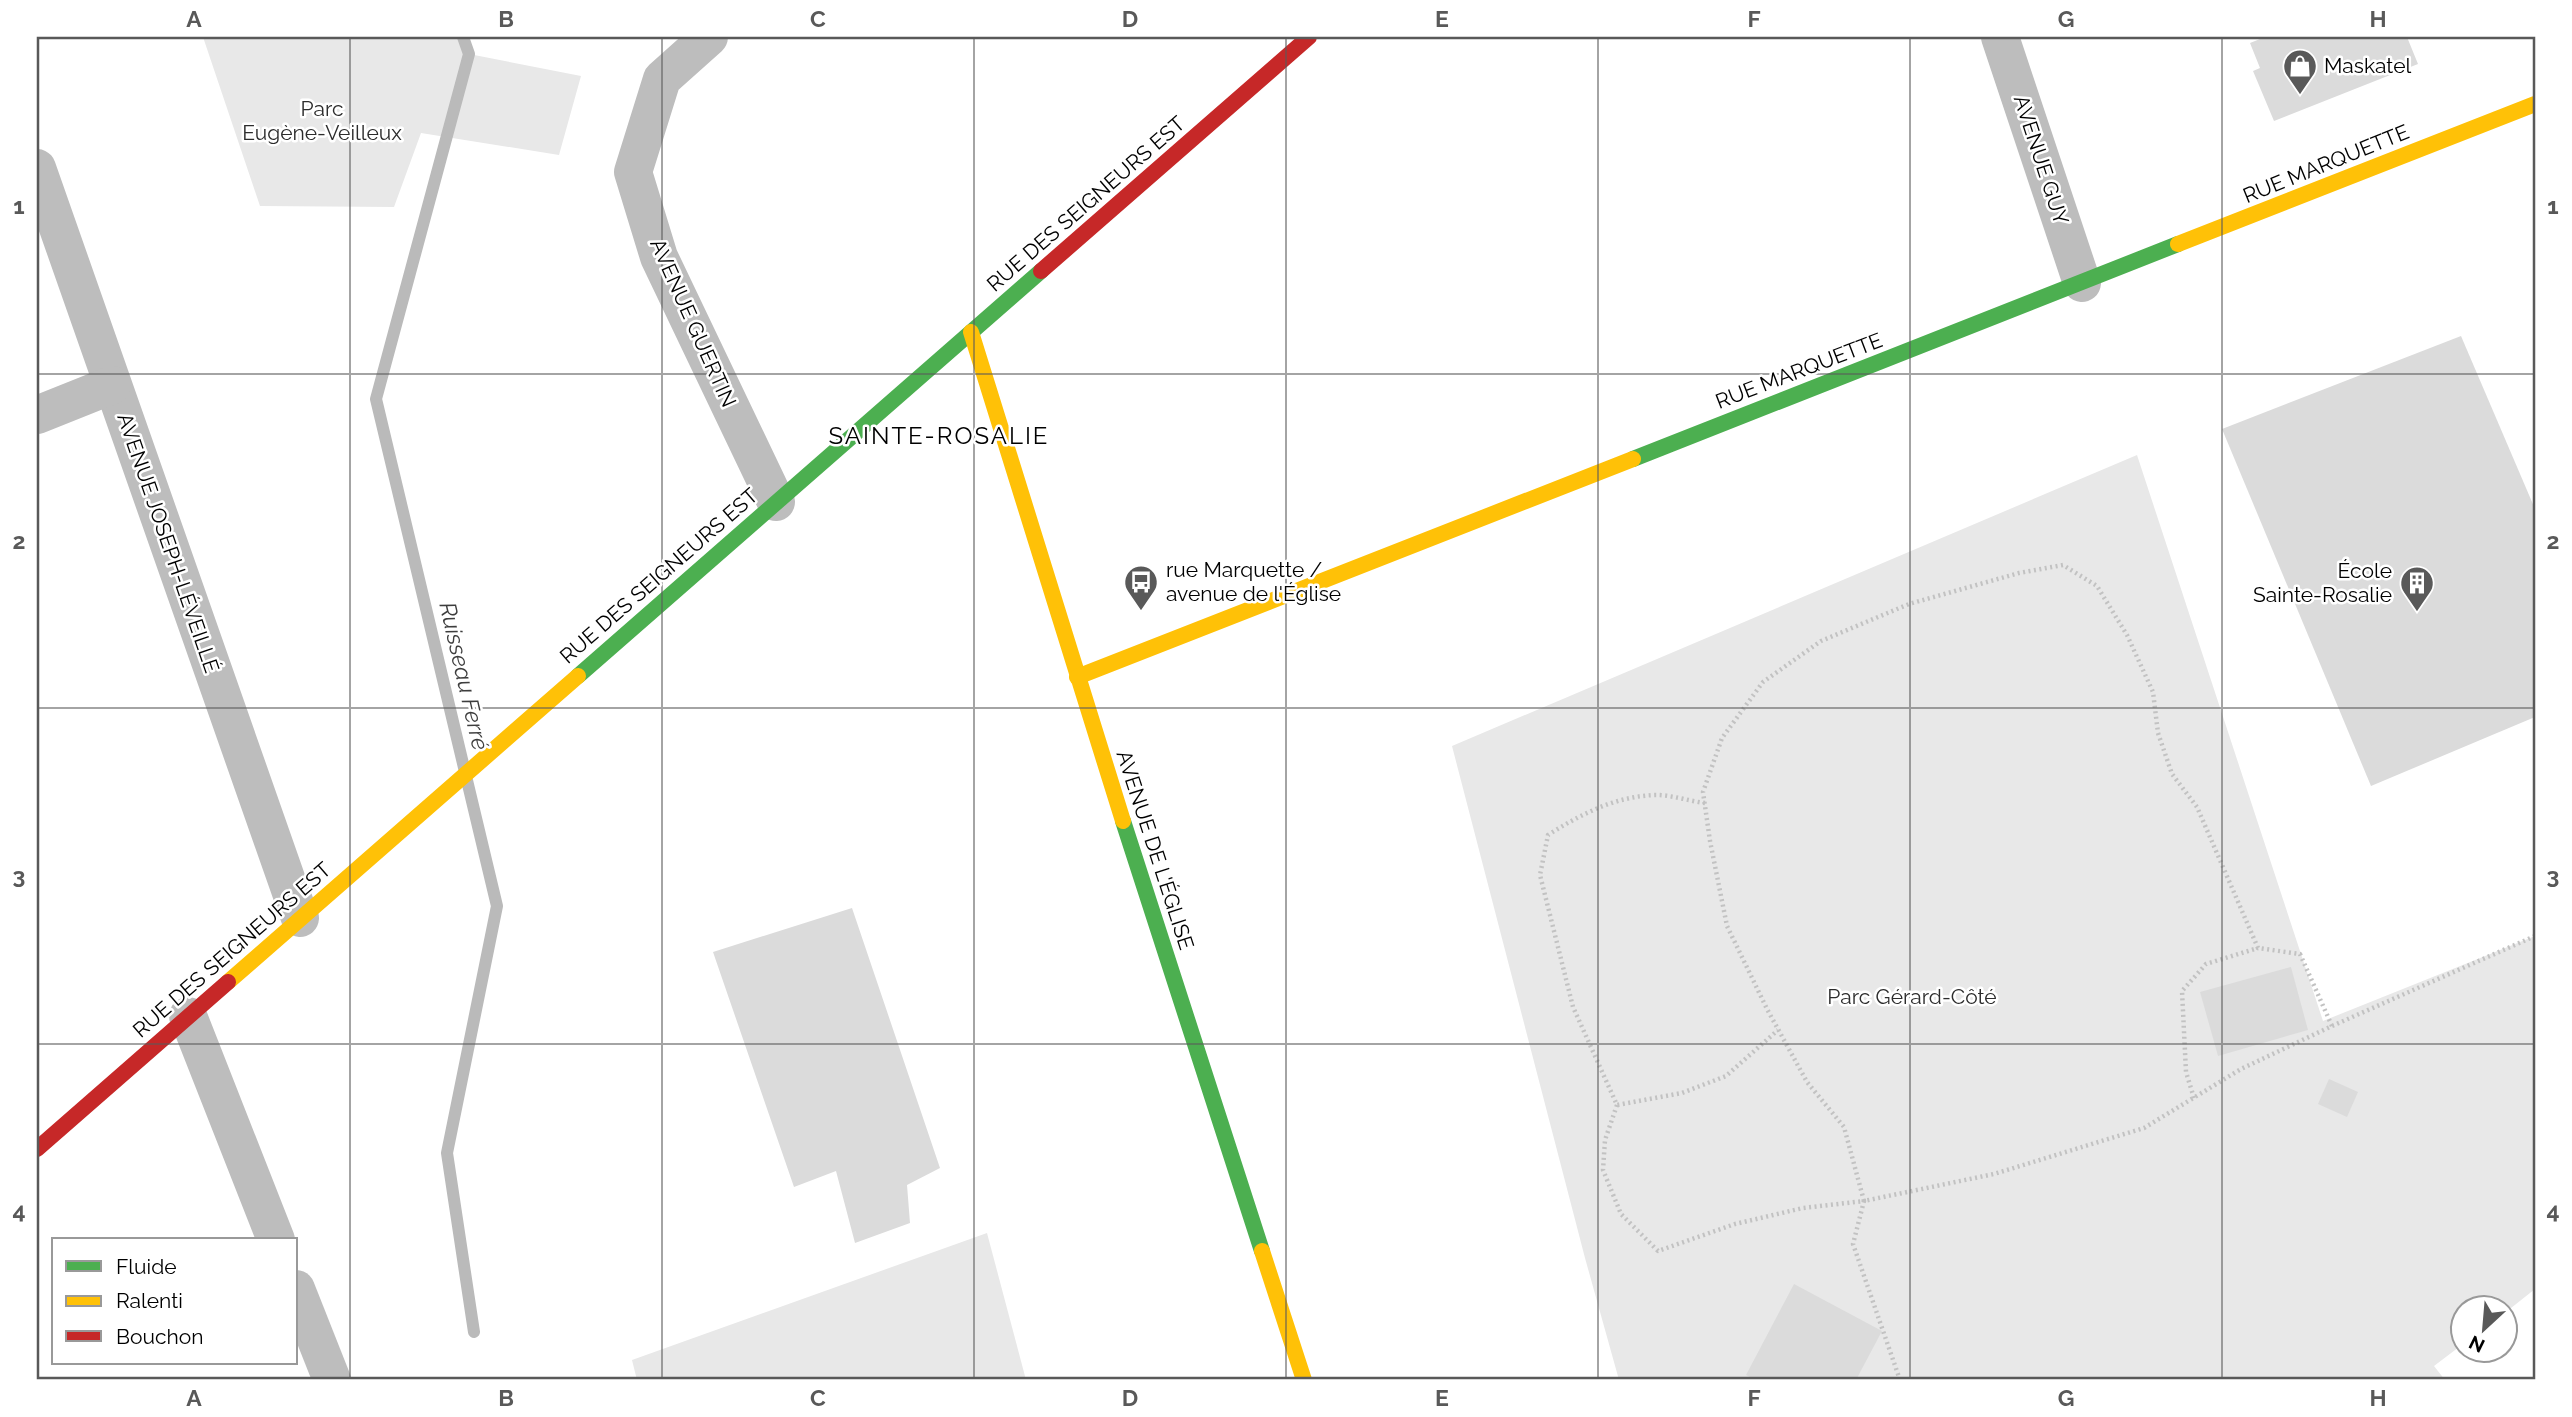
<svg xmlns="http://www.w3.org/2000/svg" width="2572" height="1417" font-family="Raleway,sans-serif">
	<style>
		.green { fill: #e8e8e8 }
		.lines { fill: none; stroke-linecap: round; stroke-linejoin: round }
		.stream { stroke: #bababa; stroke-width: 12 }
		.building { fill: #dbdbdb }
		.path { stroke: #c2c2c2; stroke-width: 4.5; stroke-dasharray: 2 3.5; stroke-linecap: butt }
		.street { stroke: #bdbdbd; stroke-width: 38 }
		.fast { stroke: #4caf50; stroke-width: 16 }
		.slow { stroke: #ffc107; stroke-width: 16 }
		.jam { stroke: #c62828; stroke-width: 16 }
		.grid { fill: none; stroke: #595959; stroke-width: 2; stroke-opacity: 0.55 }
		.labels { text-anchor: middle; stroke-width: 5; stroke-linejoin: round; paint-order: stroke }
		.poi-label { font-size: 21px; fill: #000; stroke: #fff; text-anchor: start }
		.park-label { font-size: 21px; fill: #2c2c2c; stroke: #fff }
		.street-label { font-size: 21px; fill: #000; stroke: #fff }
		.water-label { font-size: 23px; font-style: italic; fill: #3d3d3d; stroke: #fff }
		.quarter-label { font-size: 24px; letter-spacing: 2px; fill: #000; stroke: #fff }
		.neatline { fill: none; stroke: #595959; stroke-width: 2.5 }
		.grid-label { font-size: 23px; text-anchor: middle; font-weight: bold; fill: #595959 }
	</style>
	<rect width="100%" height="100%" fill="#fff"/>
	<!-- green -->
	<g class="green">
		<polygon points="203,37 463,37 469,54 581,76 559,155 421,133 394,207 260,206"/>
		<polygon points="2137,455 2323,1021 2535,936 2535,1289 2506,1312 2506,1308 2464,1308 2463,1344 2434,1366 2445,1380 1619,1380 1585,1258 1452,746"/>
		<polygon points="987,1233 1026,1380 637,1380 632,1360"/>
	</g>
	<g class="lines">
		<!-- stream -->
		<polyline class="stream" points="463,37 469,54 376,399 497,906 447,1153 474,1332"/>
	</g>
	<!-- building -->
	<g class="building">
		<polygon points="2265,37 2407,37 2418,64 2274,121 2253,71 2260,68 2250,43"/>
		<polygon points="2461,336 2535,509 2535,717 2371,786 2222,429"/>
		<polygon points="852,908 940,1168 907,1185 910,1223 855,1243 836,1171 794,1187 713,952"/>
		<polygon points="2291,967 2308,1030 2218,1056 2200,992"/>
		<polygon points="2329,1079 2358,1092 2347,1117 2318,1104"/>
		<polygon points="1794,1284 1882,1331 1856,1380 1756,1380 1746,1375"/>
	</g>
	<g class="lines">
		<!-- path -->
		<g class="path">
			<path d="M1705 803C1689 801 1672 795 1656 795 1616 796 1581 814 1548 835L1540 875 1573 1007 1617 1105 1682 1093 1726 1076 1778 1030"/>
			<polyline points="2332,1026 2300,954 2258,948 2197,807 2172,774 2158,733 2153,692 2127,635 2097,586 2063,565 2019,573 1909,604 1821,641 1763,682 1722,738 1703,792 1710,841 1727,926 1767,1009 1807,1082 1844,1127 1864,1201 1994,1174 2144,1128 2241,1069 2332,1026 2535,936"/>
			<polyline points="2194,1098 2186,1072 2182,991 2206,964 2258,948"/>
			<polyline points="1617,1105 1605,1140 1603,1170 1621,1214 1658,1251 1735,1224 1803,1208 1864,1201 1853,1244 1900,1380"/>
		</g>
		<!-- street -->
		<g class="street">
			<polyline points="709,37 662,79 633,172 659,257 776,502"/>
			<polyline points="2000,37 2082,283"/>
			<polyline points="37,168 300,918"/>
			<polyline points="37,415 112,385"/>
			<polyline points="188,1016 276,1240"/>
			<polyline points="296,1289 332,1380"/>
		</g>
		<!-- fast -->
		<g class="fast">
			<polyline points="1633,459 2178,244"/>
			<polyline points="578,676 1041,271"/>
			<polyline points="1123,821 1262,1251"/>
		</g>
		<!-- slow -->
		<g class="slow">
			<polyline points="2178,244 2535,104"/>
			<polyline points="971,332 1123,821"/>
			<polyline points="1077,677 1633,459"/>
			<polyline points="228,982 578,676"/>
			<polyline points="1262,1251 1304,1380"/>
		</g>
		<!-- jam -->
		<g class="jam">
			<polyline points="1041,271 1309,37"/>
			<polyline points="37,1149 228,982"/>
		</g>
	</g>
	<!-- grid -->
	<path class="grid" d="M350 37V1380M662 37V1380M974 37V1380M1286 37V1380M1598 37V1380M1910 37V1380M2222 37V1380M37 374H2535M37 708H2535M37 1044H2535"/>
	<!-- icons -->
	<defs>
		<g id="shop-pin" transform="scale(1.75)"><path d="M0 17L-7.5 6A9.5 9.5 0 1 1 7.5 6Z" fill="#595959" stroke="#fff"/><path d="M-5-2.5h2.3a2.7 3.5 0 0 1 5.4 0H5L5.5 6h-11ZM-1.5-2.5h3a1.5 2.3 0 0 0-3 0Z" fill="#fff"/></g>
		<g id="bus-pin" transform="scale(1.75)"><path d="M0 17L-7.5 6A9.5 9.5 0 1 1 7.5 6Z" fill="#595959" stroke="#fff"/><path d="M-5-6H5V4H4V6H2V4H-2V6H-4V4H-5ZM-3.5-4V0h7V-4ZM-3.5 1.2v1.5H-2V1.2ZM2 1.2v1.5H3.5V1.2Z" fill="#fff"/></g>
		<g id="building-pin" transform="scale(1.75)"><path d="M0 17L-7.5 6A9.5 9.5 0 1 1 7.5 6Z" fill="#595959" stroke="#fff"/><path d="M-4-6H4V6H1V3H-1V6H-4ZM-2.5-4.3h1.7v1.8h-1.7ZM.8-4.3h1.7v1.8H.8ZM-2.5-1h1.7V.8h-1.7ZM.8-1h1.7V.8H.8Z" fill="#fff"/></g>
	</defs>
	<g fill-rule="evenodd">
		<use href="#shop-pin" x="2300" y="66"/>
		<use href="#bus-pin" x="1141" y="582"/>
		<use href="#building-pin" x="2417" y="583"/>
	</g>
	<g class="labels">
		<!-- poi labels -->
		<g class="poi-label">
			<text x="2324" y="73">Maskatel</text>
			<text x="1166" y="577">rue Marquette /<tspan x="1166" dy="24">avenue de l'Église</tspan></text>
			<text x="2392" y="578" text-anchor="end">École<tspan x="2392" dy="24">Sainte-Rosalie</tspan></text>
		</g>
		<!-- park labels -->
		<g class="park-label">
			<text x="322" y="116">Parc<tspan x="322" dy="24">Eugène-Veilleux</tspan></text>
			<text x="1912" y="1004">Parc Gérard-Côté</text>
		</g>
		<!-- street labels -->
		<g class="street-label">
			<text transform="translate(2041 160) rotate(72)" y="7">AVENUE GUY</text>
			<text transform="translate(2326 164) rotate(-22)" y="7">RUE MARQUETTE</text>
			<text transform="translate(1086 204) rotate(-41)" y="7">RUE DES SEIGNEURS EST</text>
			<text transform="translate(693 323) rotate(66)" y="7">AVENUE GUERTIN</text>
			<text transform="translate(1799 371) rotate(-21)" y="7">RUE MARQUETTE</text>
			<text transform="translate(168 543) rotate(71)" y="7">AVENUE JOSEPH-LÉVEILLÉ</text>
			<text transform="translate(659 576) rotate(-41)" y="7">RUE DES SEIGNEURS EST</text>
			<text transform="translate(1155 850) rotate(72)" y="7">AVENUE DE L'ÉGLISE</text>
			<text transform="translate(232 950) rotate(-41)" y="7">RUE DES SEIGNEURS EST</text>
		</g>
		<!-- water labels -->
		<g class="water-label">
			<text transform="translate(464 676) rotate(77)" y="8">Ruisseau Ferré</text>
		</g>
		<!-- quarter labels -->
		<g class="quarter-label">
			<text x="939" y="444">SAINTE-ROSALIE</text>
		</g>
	</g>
	<!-- border -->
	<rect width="2572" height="1417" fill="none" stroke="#ffffff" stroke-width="77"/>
	<!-- legend -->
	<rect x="52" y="1238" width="245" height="126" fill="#ffffff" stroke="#999999" stroke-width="2"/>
	<rect x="66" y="1261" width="35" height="10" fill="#4caf50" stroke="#999999" stroke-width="2"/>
	<text x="116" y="1274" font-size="21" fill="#000000">Fluide</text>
	<rect x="66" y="1296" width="35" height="10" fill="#ffc107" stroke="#999999" stroke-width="2"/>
	<text x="116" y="1308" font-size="21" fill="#000000">Ralenti</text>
	<rect x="66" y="1331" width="35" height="10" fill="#c62828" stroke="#999999" stroke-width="2"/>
	<text x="116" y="1344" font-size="21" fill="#000000">Bouchon</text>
	<!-- north arrow -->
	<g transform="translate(2484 1329) rotate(206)"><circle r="33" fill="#ffffff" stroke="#999999" stroke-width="2"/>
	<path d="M0-5L12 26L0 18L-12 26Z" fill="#595959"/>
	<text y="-10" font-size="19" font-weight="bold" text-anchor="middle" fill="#000000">N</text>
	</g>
	<rect x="38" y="38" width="2496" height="1340" class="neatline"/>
	<g class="grid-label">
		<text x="194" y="27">A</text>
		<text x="506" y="27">B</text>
		<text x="818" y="27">C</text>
		<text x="1130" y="27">D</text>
		<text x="1442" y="27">E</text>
		<text x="1754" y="27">F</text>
		<text x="2066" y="27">G</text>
		<text x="2378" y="27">H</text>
		<text x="19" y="214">1</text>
		<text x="2553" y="214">1</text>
		<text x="19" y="549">2</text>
		<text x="2553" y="549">2</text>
		<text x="19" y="884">3</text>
		<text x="2553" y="884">3</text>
		<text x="19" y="1219">4</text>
		<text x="2553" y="1219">4</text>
		<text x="194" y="1406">A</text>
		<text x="506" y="1406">B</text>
		<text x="818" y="1406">C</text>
		<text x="1130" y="1406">D</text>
		<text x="1442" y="1406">E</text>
		<text x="1754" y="1406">F</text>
		<text x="2066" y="1406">G</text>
		<text x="2378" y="1406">H</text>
	</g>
</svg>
